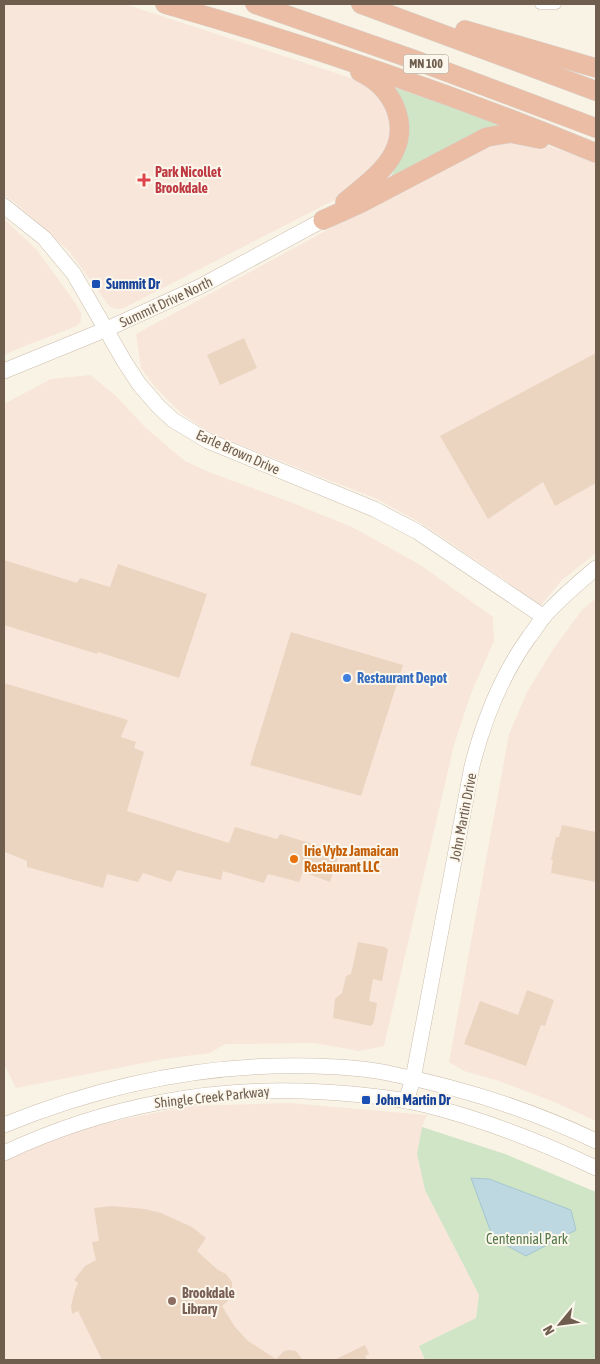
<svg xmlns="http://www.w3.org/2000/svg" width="600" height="1364" font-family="'Asap Condensed',sans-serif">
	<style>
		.commercial { fill: #f8e6db }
		.green { fill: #d0e4c6 }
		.water { fill: #bdd8e0; stroke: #a5c6d0 }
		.building { fill: #ebd5c1 }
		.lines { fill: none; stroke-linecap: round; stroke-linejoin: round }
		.street-casing { stroke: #c9bcae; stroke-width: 11 }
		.secondary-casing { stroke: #cbbdac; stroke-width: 16 }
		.highway-casing { stroke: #d7d2cd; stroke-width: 20 }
		.street { stroke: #fff; stroke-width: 10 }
		.secondary { stroke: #fff; stroke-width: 15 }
		.highway { stroke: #ebbda5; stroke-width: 19 }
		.health-dot { fill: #e0444e; stroke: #fcf7ec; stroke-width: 2 }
		.transit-dot { fill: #1a4fb4; stroke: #fcf7ec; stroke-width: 2 }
		.shop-dot { fill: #3f7fe0; stroke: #fcf7ec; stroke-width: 2 }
		.food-dot { fill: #e8710a; stroke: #fcf7ec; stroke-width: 2 }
		.education-dot { fill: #8d6e63; stroke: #fcf7ec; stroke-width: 2 }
		.labels { text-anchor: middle; stroke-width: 4; stroke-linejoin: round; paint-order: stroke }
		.shield { fill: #fcf7ec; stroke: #998b7d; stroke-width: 1 }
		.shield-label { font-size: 12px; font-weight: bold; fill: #6f5d4e }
		.health-label { font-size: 14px; font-weight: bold; fill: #be3a42; stroke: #fcf7ec; text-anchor: start }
		.transit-label { font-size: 14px; font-weight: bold; fill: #164399; stroke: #fcf7ec; text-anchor: start }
		.street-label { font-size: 14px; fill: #6f5d4e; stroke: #fcf7ec }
		.shop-label { font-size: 14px; font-weight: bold; fill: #366cbe; stroke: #fcf7ec; text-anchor: start }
		.food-label { font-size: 14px; font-weight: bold; fill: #c56008; stroke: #fcf7ec; text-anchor: start }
		.park-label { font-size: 14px; fill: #54794b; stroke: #fcf7ec }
		.education-label { font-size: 14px; font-weight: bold; fill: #785e54; stroke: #fcf7ec; text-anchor: start }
	</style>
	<rect width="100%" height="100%" fill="#f9f3e6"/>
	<!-- commercial -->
	<g class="commercial">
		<polygon points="4,4 125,4 354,79 373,90 384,104 391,120 392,143 356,189 124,308 117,309 110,307 69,251 13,201 4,196"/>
		<polygon points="521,137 596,162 596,553 562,580 541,605 424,525 377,499 212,434 182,414 155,387 141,368 136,334 474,150"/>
		<polygon points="4,219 36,249 74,301 81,313 81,321 77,326 25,346 4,355"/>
		<polygon points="90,375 115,395 146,428 185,461 211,473 288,501 352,527 419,564 493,617 494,641 470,696 454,745 384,1046 359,1051 314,1043 225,1044 210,1053 164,1059 16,1088 4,1064 4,404 51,379"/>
		<polygon points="596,598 596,1121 552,1101 499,1081 464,1071 449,1062 509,734 527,692 554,648 582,610"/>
		<polygon points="289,1103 427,1115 422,1127 417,1154 425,1190 479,1295 476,1318 419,1346 425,1360 4,1360 4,1162 52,1137 115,1121 189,1106"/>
	</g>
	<!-- green -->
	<g class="green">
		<polygon points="393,87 509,127 390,178 403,153"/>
		<polygon points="422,1127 505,1154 596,1192 596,1360 425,1360 419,1346 476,1318 479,1295 425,1190 417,1154"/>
	</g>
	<!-- water -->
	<polygon class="water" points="471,1178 489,1179 571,1210 576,1230 526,1256 493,1238"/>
	<!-- building -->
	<g class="building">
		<polygon points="244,338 257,368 220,385 207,355"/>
		<polygon points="596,353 596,483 555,506 543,482 488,519 440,436"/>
		<polygon points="4,560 77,583 80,578 110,587 118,564 207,594 179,678 98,652 97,654 4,625"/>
		<polygon points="291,632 403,665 361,796 250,765"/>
		<polygon points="4,683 128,720 121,737 136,742 134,748 144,752 127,811 229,843 235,827 277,839 280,834 340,852 330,882 303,872 299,882 268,874 264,883 223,871 221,880 177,870 171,882 143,873 138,882 107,874 103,888 27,867 27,861 5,852 4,844"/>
		<polygon points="562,825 596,832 596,882 551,873 553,860 551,860 556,837 559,837"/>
		<polygon points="358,942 385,947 388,950 382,981 373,979 369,1001 377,1003 374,1022 371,1026 333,1018 335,999 342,993 346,976 351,974"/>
		<polygon points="527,990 554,1000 545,1026 541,1025 526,1066 464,1044 480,1001 518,1015"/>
		<polygon points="112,1206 145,1209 161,1213 192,1227 206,1238 197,1251 218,1270 226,1274 232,1282 232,1292 228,1301 222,1306 235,1327 248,1341 276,1359 284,1351 290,1350 296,1351 303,1360 102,1360 78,1311 72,1314 71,1306 75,1290 78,1283 74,1280 85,1266 96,1260 92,1242 99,1241 94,1208"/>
		<polygon points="365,1345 369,1354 365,1356 367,1360 334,1360"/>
	</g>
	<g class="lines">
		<!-- street casing -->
		<g class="street-casing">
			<polyline id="street" points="540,4 556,4"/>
		</g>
		<!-- secondary casing -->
		<g class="secondary-casing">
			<g id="secondary">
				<polyline points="4,206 44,238 74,274 124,361 139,384 158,406 173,420 208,441 374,509 418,532 544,617"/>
				<polyline points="4,371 107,329 201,286 323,220"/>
				<path d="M406 1101 413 1079 472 766C484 719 501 676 529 637 535 630 539 622 545 615 561 598 578 583 596 568"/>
				<path d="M4 1125C102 1085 206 1063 313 1066 339 1067 367 1068 392 1074 463 1088 531 1110 596 1141"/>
				<path d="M4 1153C104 1106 214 1085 324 1092 358 1094 393 1097 426 1105 485 1120 541 1142 596 1168"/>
			</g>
		</g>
		<!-- highway casing -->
		<g class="highway-casing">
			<g id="highway">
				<path d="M165 4C312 46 455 95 596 153"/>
				<polyline points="255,4 415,60 596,128"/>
				<polyline points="361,4 596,91"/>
				<polyline points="465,30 596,68"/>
				<path d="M345 202C375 177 413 152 395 107 388 91 377 80 360 72"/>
				<polyline points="323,220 361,203 487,137 510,133 540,139"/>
			</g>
		</g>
		<!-- street -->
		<use href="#street" class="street"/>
		<!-- secondary -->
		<use href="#secondary" class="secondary"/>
		<!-- highway -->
		<use href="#highway" class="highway"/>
	</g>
	<!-- markers -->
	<path class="health-dot" d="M141.5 172.5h5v5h5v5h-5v5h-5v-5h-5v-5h5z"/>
	<g class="transit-dot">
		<rect x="91" y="279" width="10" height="10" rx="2.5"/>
		<rect x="361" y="1095" width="10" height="10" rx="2.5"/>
	</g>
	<circle class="shop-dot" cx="347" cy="678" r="5"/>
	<circle class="food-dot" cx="294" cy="859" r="5"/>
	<circle class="education-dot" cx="172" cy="1301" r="5"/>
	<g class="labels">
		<!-- shield labels -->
		<rect class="shield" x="403.5" y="54.5" width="45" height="19" rx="4"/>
		<g class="shield-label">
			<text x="426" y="68">MN 100</text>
		</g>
		<!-- health labels -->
		<g class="health-label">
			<text x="155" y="177">Park Nicollet<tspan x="155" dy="16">Brookdale</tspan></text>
		</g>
		<!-- transit labels -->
		<g class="transit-label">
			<text x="106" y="289">Summit Dr</text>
			<text x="376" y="1105">John Martin Dr</text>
		</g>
		<!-- street labels -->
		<g class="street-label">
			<text transform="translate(166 302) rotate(-25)" y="5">Summit Drive North</text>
			<text transform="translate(238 452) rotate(24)" y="5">Earle Brown Drive</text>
			<text transform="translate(463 817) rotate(-79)" y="5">John Martin Drive</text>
			<text transform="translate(212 1097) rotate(-6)" y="5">Shingle Creek Parkway</text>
		</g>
		<!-- shop labels -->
		<g class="shop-label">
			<text x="357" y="683">Restaurant Depot</text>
		</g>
		<!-- food labels -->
		<g class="food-label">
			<text x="304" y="856">Irie Vybz Jamaican<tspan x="304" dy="16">Restaurant LLC</tspan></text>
		</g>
		<!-- park labels -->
		<g class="park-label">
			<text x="527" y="1244">Centennial Park</text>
		</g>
		<!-- education labels -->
		<g class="education-label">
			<text x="182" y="1298">Brookdale<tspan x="182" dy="16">Library</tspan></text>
		</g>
	</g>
	<!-- border -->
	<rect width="600" height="1364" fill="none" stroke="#6f5d4e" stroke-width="10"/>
	<!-- north arrow -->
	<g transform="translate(560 1324) rotate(241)" stroke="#fcf7ec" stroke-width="4" paint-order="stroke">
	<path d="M0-4L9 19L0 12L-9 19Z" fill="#6f5d4e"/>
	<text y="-8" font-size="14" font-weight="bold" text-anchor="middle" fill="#6f5d4e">N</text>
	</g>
</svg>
